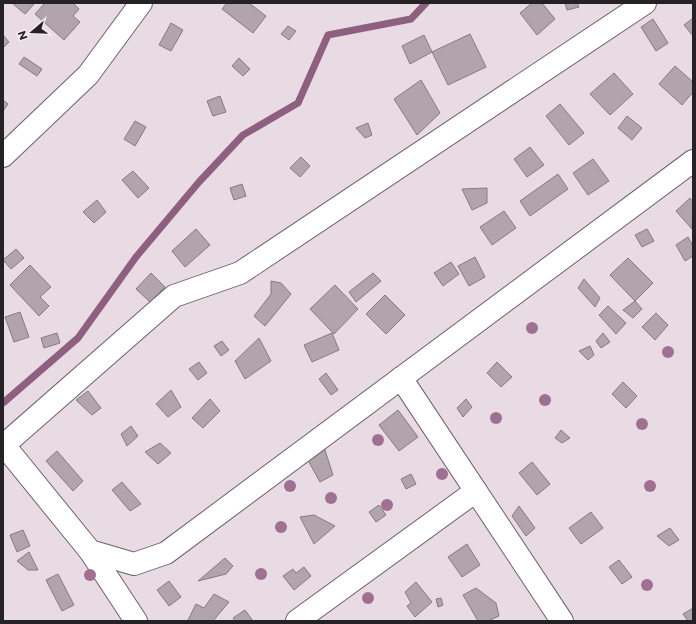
<svg xmlns="http://www.w3.org/2000/svg" width="696" height="624" font-family="Montserrat,sans-serif">
	<style>
		.lines { fill: none; stroke-linecap: round; stroke-linejoin: round }
		.stream { stroke: #8e5f7e; stroke-width: 7 }
		.building { fill: #b1a4ac; stroke: #877a82 }
		.minor-casing { stroke: #6e626a; stroke-width: 24 }
		.minor { stroke: #fff; stroke-width: 22 }
		.tree { fill: #a07093 }
	</style>
	<rect width="100%" height="100%" fill="#e9dbe4"/>
	<g class="lines">
		<!-- stream -->
		<polyline class="stream" points="3,403 78,338 136,257 199,182 243,135 298,103 328,35 411,19 426,3"/>
	</g>
	<!-- building -->
	<g class="building">
		<polygon points="12,3 35,3 25,14"/>
		<polygon points="45,3 73,3 79,9 73,16 80,22 64,40 35,14"/>
		<polygon points="227,3 249,3 266,16 253,33 222,9"/>
		<polygon points="532,3 542,3 555,19 537,35 520,13"/>
		<polygon points="565,3 577,3 579,7 567,10"/>
		<polygon points="693,18 693,36 684,25"/>
		<polygon points="653,19 668,43 656,51 641,27"/>
		<polygon points="171,23 183,30 171,51 159,45"/>
		<polygon points="288,26 296,31 289,40 281,34"/>
		<polygon points="470,34 486,67 448,85 432,52"/>
		<polygon points="3,35 9,42 3,48"/>
		<polygon points="424,35 432,52 410,64 402,46"/>
		<polygon points="24,57 42,69 37,76 19,64"/>
		<polygon points="239,58 250,69 243,76 232,66"/>
		<polygon points="675,66 693,82 693,92 682,105 659,84"/>
		<polygon points="614,73 633,94 610,115 590,94"/>
		<polygon points="421,80 440,113 417,135 394,99"/>
		<polygon points="220,96 226,112 213,116 207,101"/>
		<polygon points="3,100 8,104 3,111"/>
		<polygon points="560,104 584,133 569,145 546,116"/>
		<polygon points="627,116 642,128 632,140 618,128"/>
		<polygon points="135,121 146,127 135,146 124,139"/>
		<polygon points="368,123 372,135 365,138 356,128"/>
		<polygon points="530,147 544,165 527,177 514,159"/>
		<polygon points="301,157 310,166 300,177 290,168"/>
		<polygon points="593,159 609,181 588,195 573,173"/>
		<polygon points="133,171 149,188 138,198 122,180"/>
		<polygon points="558,174 568,189 530,216 520,201"/>
		<polygon points="242,184 246,196 234,200 230,188"/>
		<polygon points="487,188 487,203 472,210 462,189"/>
		<polygon points="690,198 693,202 692,229 676,211"/>
		<polygon points="97,200 106,212 94,223 83,212"/>
		<polygon points="504,211 516,228 492,245 480,227"/>
		<polygon points="196,229 210,245 185,267 172,251"/>
		<polygon points="647,229 654,241 642,247 635,235"/>
		<polygon points="688,237 693,246 693,256 685,261 676,245"/>
		<polygon points="16,249 24,258 11,269 3,260"/>
		<polygon points="475,257 485,277 469,286 458,266"/>
		<polygon points="628,258 653,283 635,301 610,275"/>
		<polygon points="451,262 459,274 443,286 434,273"/>
		<polygon points="30,265 51,287 40,297 49,306 39,316 10,285"/>
		<polygon points="151,273 165,287 150,302 136,289"/>
		<polygon points="373,273 381,281 356,302 349,292"/>
		<polygon points="584,279 600,298 595,307 578,288"/>
		<polygon points="271,281 281,283 291,294 265,326 254,316 271,294"/>
		<polygon points="335,285 358,309 334,334 310,309"/>
		<polygon points="385,295 405,315 386,334 366,314"/>
		<polygon points="635,301 642,309 633,318 623,310"/>
		<polygon points="608,306 626,323 616,334 599,315"/>
		<polygon points="20,312 29,337 14,342 5,317"/>
		<polygon points="656,313 668,325 655,340 642,327"/>
		<polygon points="57,333 60,343 44,348 41,338"/>
		<polygon points="332,333 339,350 312,362 304,345"/>
		<polygon points="603,333 610,342 601,348 596,341"/>
		<polygon points="259,338 271,361 245,379 235,361"/>
		<polygon points="222,341 229,350 221,356 214,346"/>
		<polygon points="590,346 594,355 588,360 579,351"/>
		<polygon points="199,362 207,373 198,380 189,369"/>
		<polygon points="497,362 512,377 501,387 487,373"/>
		<polygon points="326,373 338,390 331,395 319,379"/>
		<polygon points="623,382 637,396 626,408 612,394"/>
		<polygon points="171,390 181,407 168,417 156,404"/>
		<polygon points="88,391 101,408 92,415 76,400"/>
		<polygon points="210,399 220,411 203,428 192,418"/>
		<polygon points="466,399 472,407 463,417 457,408"/>
		<polygon points="398,410 418,437 399,451 379,425"/>
		<polygon points="131,426 138,436 127,446 121,434"/>
		<polygon points="561,430 570,438 562,443 555,438"/>
		<polygon points="160,443 171,453 158,464 145,452"/>
		<polygon points="324,447 333,475 320,482 305,455"/>
		<polygon points="57,451 83,481 73,491 46,461"/>
		<polygon points="532,462 550,484 537,495 519,473"/>
		<polygon points="411,474 416,484 406,489 401,479"/>
		<polygon points="122,482 141,504 130,511 112,490"/>
		<polygon points="379,505 386,515 376,522 369,512"/>
		<polygon points="519,506 535,528 526,536 512,516"/>
		<polygon points="591,512 603,528 581,544 569,528"/>
		<polygon points="314,515 335,526 314,544 300,517"/>
		<polygon points="670,528 679,540 669,546 657,536"/>
		<polygon points="23,530 30,546 17,552 10,535"/>
		<polygon points="467,544 480,565 462,577 448,557"/>
		<polygon points="29,552 38,570 28,570 17,561"/>
		<polygon points="225,558 233,566 226,574 198,581"/>
		<polygon points="619,560 632,577 622,584 609,567"/>
		<polygon points="304,567 311,576 294,590 283,576 293,569 296,573"/>
		<polygon points="58,574 74,605 62,611 46,580"/>
		<polygon points="169,581 181,597 169,606 157,590"/>
		<polygon points="416,582 432,602 415,617 407,606 411,603 405,592"/>
		<polygon points="476,588 496,603 499,616 488,621 478,621 463,595"/>
		<polygon points="214,594 229,602 213,621 190,621 188,620 196,604 204,608"/>
		<polygon points="441,598 443,605 438,607 436,599"/>
		<polygon points="693,608 693,621 688,621 683,614"/>
		<polygon points="245,610 253,621 235,621 233,618"/>
	</g>
	<g class="lines">
		<!-- minor casing -->
		<g class="minor-casing">
			<g id="minor">
				<polyline points="3,156 88,75 141,3"/>
				<polyline points="401,378 562,621"/>
				<polyline points="3,444 90,551 134,564 166,553 693,161"/>
				<polyline points="4,445 174,296 240,273 645,3"/>
				<polyline points="90,551 136,621"/>
				<polyline points="297,621 476,491"/>
			</g>
		</g>
		<!-- minor -->
		<use href="#minor" class="minor"/>
	</g>
	<!-- trees -->
	<g class="tree">
		<circle cx="532" cy="328" r="6"/>
		<circle cx="668" cy="352" r="6"/>
		<circle cx="545" cy="400" r="6"/>
		<circle cx="496" cy="418" r="6"/>
		<circle cx="642" cy="424" r="6"/>
		<circle cx="378" cy="440" r="6"/>
		<circle cx="442" cy="474" r="6"/>
		<circle cx="290" cy="486" r="6"/>
		<circle cx="650" cy="486" r="6"/>
		<circle cx="331" cy="498" r="6"/>
		<circle cx="387" cy="505" r="6"/>
		<circle cx="281" cy="527" r="6"/>
		<circle cx="261" cy="574" r="6"/>
		<circle cx="90" cy="575" r="6"/>
		<circle cx="647" cy="585" r="6"/>
		<circle cx="368" cy="598" r="6"/>
	</g>
	<!-- border -->
	<rect width="696" height="624" fill="none" stroke="#262124" stroke-width="8"/>
	<!-- north arrow -->
	<g transform="translate(32 32) rotate(251)" stroke="#f7e8f1" stroke-width="3" paint-order="stroke">
	<path d="M0-3L7 15L0 10L-7 15Z" fill="#262124"/>
	<text y="-6" font-size="11" font-weight="bold" text-anchor="middle" fill="#262124">N</text>
	</g>
</svg>
